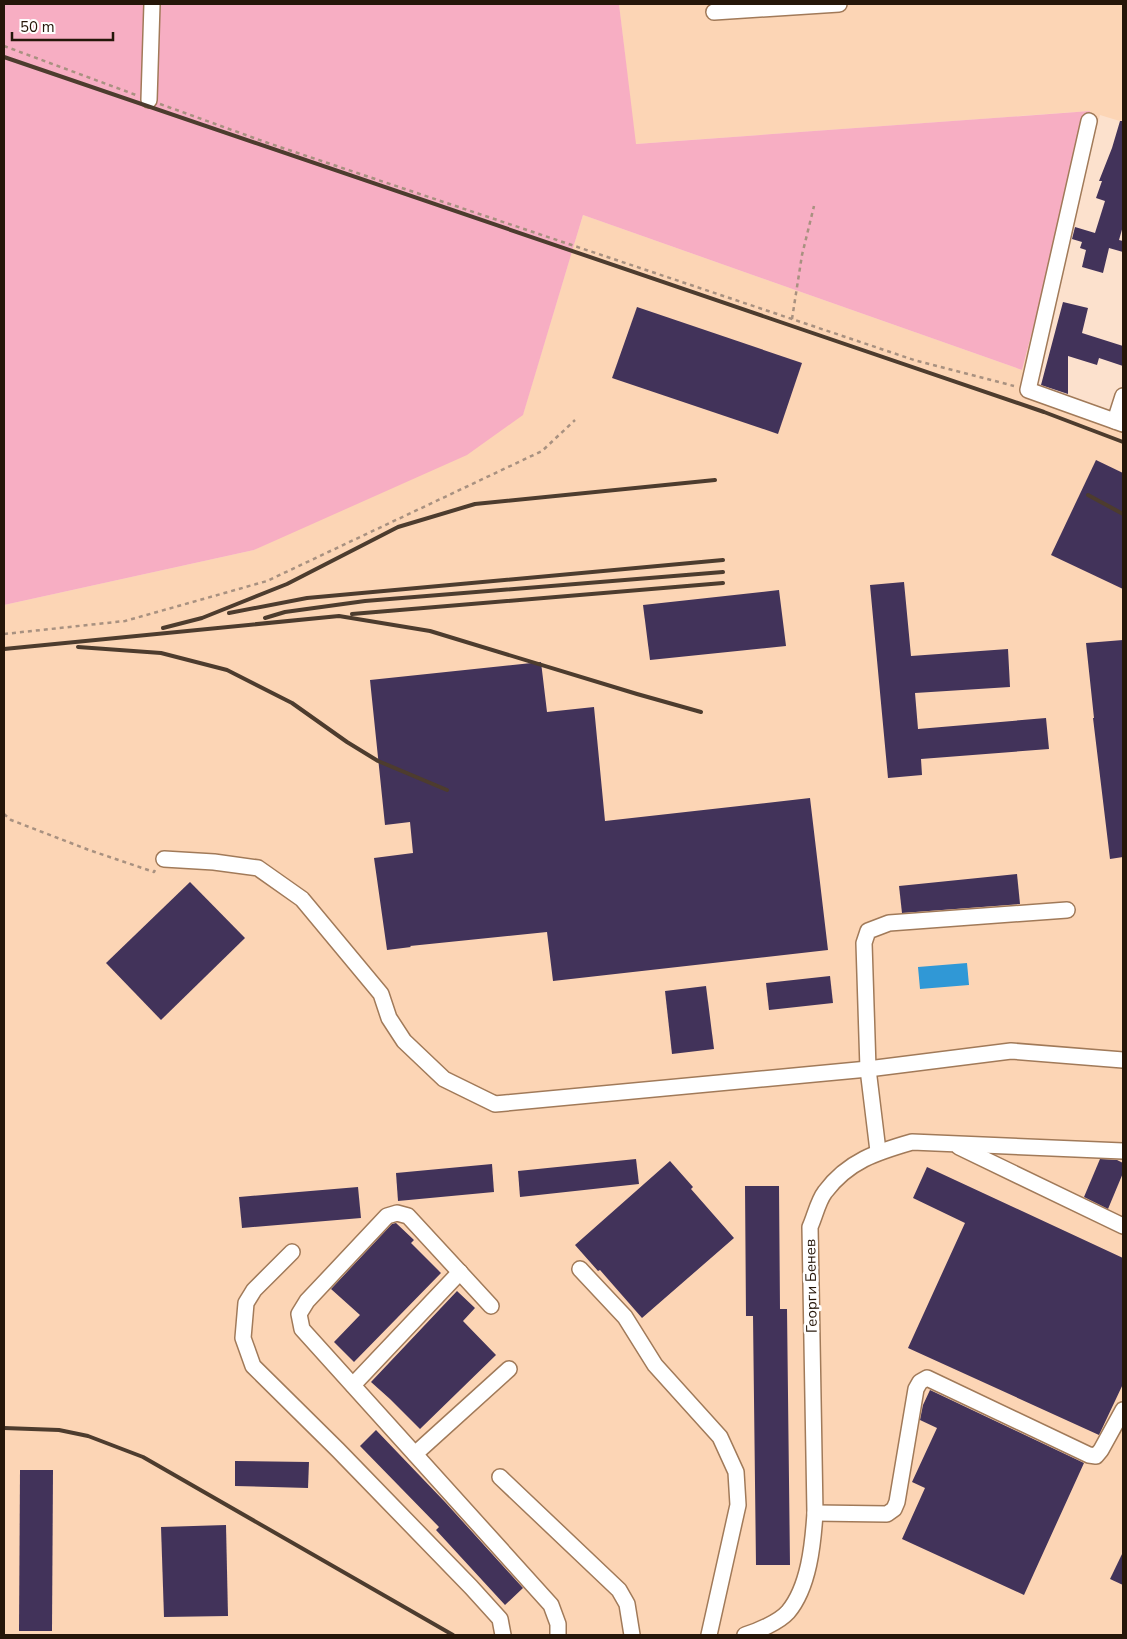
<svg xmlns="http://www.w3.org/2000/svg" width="1127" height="1639" font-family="'Nunito Sans',sans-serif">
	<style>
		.built { fill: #fcd5b5 }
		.green { fill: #f7aec3 }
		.water { fill: #3098d6 }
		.building { fill: #42335a }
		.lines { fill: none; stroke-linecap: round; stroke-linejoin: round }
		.minor-casing { stroke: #a17a59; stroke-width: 18 }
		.path { stroke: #a89180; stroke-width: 2.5; stroke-dasharray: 4 4; stroke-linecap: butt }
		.minor { stroke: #fff; stroke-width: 15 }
		.rail { stroke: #4d3c2e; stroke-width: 4 }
		.labels { text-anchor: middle; stroke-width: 5; stroke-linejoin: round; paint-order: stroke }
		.street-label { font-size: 15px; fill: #251609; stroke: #fff }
	</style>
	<rect width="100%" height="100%" fill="#fce1cd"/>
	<!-- built -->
	<polygon class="built" points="619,4 1123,4 1123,122 1100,115 1071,225 1030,392 1123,429 1123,1635 4,1635 4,605 254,550 523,414 583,215 1022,370 1090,111 635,144"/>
	<!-- green -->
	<polygon class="green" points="4,4 619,4 636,144 1090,111 1022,370 583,215 523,415 467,455 254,550 4,605"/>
	<!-- water -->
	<polygon class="water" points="967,963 969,985 920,989 918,967"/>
	<!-- building -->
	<g class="building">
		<polygon points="1120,121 1123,121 1123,226 1119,240 1123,241 1123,252 1109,248 1103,273 1082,267 1086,250 1080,248 1082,242 1072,239 1075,227 1095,233 1105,201 1096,198 1102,181 1099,181 1112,148"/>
		<polygon points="1063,302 1088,308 1082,333 1123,346 1123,366 1099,358 1097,365 1068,356 1068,394 1041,385"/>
		<polygon points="637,307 802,363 778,434 612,378"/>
		<polygon points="1096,460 1123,473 1123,589 1051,555"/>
		<polygon points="904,582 911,656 1008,649 1010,687 915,693 918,729 1046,718 1049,749 921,759 922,775 888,778 870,585"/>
		<polygon points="779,590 786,646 650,660 643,605"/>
		<polygon points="1123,640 1123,857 1110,859 1093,718 1094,718 1086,643"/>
		<polygon points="541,662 547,712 594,707 605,821 810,798 828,950 553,981 547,932 410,946 411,947 387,950 374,858 413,853 410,822 385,825 370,680"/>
		<polygon points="1017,874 1020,904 902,913 899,886"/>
		<polygon points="190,882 245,938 161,1020 106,963"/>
		<polygon points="830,976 833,1003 769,1010 766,983"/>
		<polygon points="706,986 714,1049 672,1054 665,991"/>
		<polygon points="636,1159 639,1184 520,1197 518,1171"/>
		<polygon points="1100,1159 1117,1160 1123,1163 1123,1173 1108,1209 1084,1197"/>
		<polygon points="670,1161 693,1187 691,1189 734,1238 642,1318 600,1270 598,1271 575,1245"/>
		<polygon points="492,1164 494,1192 398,1201 396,1173"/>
		<polygon points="927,1167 1123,1258 1123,1384 1099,1435 908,1348 965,1223 913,1198"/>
		<polygon points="745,1186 779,1186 780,1309 787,1309 790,1565 756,1565 753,1316 746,1316"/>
		<polygon points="358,1187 361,1218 242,1228 239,1197"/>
		<polygon points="396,1223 414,1240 411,1243 441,1273 354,1362 334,1342 360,1315 331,1289 392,1224"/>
		<polygon points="457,1291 475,1308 463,1321 496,1355 420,1429 390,1399 371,1382"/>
		<polygon points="930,1390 1084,1463 1024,1595 902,1539 925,1488 912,1482 937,1428 920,1420 923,1405"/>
		<polygon points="376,1430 445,1502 523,1588 505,1605 436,1530 439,1527 360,1446"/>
		<polygon points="235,1461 309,1462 308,1488 235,1486"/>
		<polygon points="20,1470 53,1470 52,1631 19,1631"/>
		<polygon points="226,1525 228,1616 164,1617 161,1527"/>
		<polygon points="1123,1552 1123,1585 1110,1579"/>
	</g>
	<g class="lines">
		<!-- minor casing -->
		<g class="minor-casing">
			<g id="minor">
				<polyline points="714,12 839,4"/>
				<polyline points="149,100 152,4"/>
				<polyline points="1089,121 1028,390 1123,424"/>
				<polyline points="1115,421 1123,396"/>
				<polyline points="164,859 214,862 258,868 302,899 381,994 389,1018 404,1041 444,1079 495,1104 868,1069 1011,1051 1123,1060"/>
				<polyline points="959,1147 1123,1226"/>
				<polyline points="878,1151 868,1069 864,943 868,931 889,923 1067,910"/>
				<polyline points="292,1252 254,1290 246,1303 243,1338 253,1366 338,1450 471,1587 500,1619 503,1635"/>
				<polyline points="580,1269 625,1317 655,1365 720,1437 736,1472 738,1505 709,1635"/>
				<polyline points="491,1306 408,1216 397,1213 387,1216 307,1301 299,1314 302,1329 551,1605 558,1624 558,1635"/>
				<polyline points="353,1385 460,1272"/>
				<polyline points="415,1454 509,1369"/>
				<polyline points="500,1477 619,1590 627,1604 632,1635"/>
				<polyline points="815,1513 887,1514 894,1509 897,1502 916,1389 920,1382 927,1378 1089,1455 1096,1456 1101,1450 1123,1410"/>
				<path d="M745 1635C758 1631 779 1622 788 1612 809 1587 813 1544 815 1513L810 1227C815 1216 818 1201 825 1192 848 1161 877 1152 912 1142L1123 1151"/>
			</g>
		</g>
		<!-- path -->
		<g class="path">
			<polyline points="4,46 136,95"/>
			<polyline points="160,104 268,143 914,360 1014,386"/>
			<polyline points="792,319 802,255 814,206"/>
			<polyline points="4,634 125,621 267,581 542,451 575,420"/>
			<polyline points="4,814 11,820 89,850 154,872 155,870"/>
		</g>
		<!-- minor -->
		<use href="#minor" class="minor"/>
		<!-- rail -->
		<g class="rail">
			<polyline points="4,57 1044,412 1123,442"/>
			<polyline points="1088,495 1123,514"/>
			<polyline points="229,613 307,598 723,560"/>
			<polyline points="352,614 723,583"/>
			<polyline points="265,618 285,612 365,601 723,572"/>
			<polyline points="163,628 202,618 287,584 398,527 475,504 715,480"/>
			<polyline points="78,647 161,653 227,670 292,703 347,742 378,761 447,790"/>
			<polyline points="4,649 339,616 430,631 637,694 701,712"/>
			<polyline points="4,1428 59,1430 88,1436 143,1457 453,1635"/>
		</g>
	</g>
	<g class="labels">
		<!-- street labels -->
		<g class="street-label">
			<text transform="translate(811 1286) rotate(-91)" y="5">Георги Бенев</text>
		</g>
	</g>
	<!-- border -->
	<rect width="1127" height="1639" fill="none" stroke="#251609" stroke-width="10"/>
	<!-- scale -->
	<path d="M12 32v8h101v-8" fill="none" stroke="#251609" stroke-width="2.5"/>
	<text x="20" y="32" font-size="15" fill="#251609" stroke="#ffffff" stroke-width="4" paint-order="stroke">50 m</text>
</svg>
